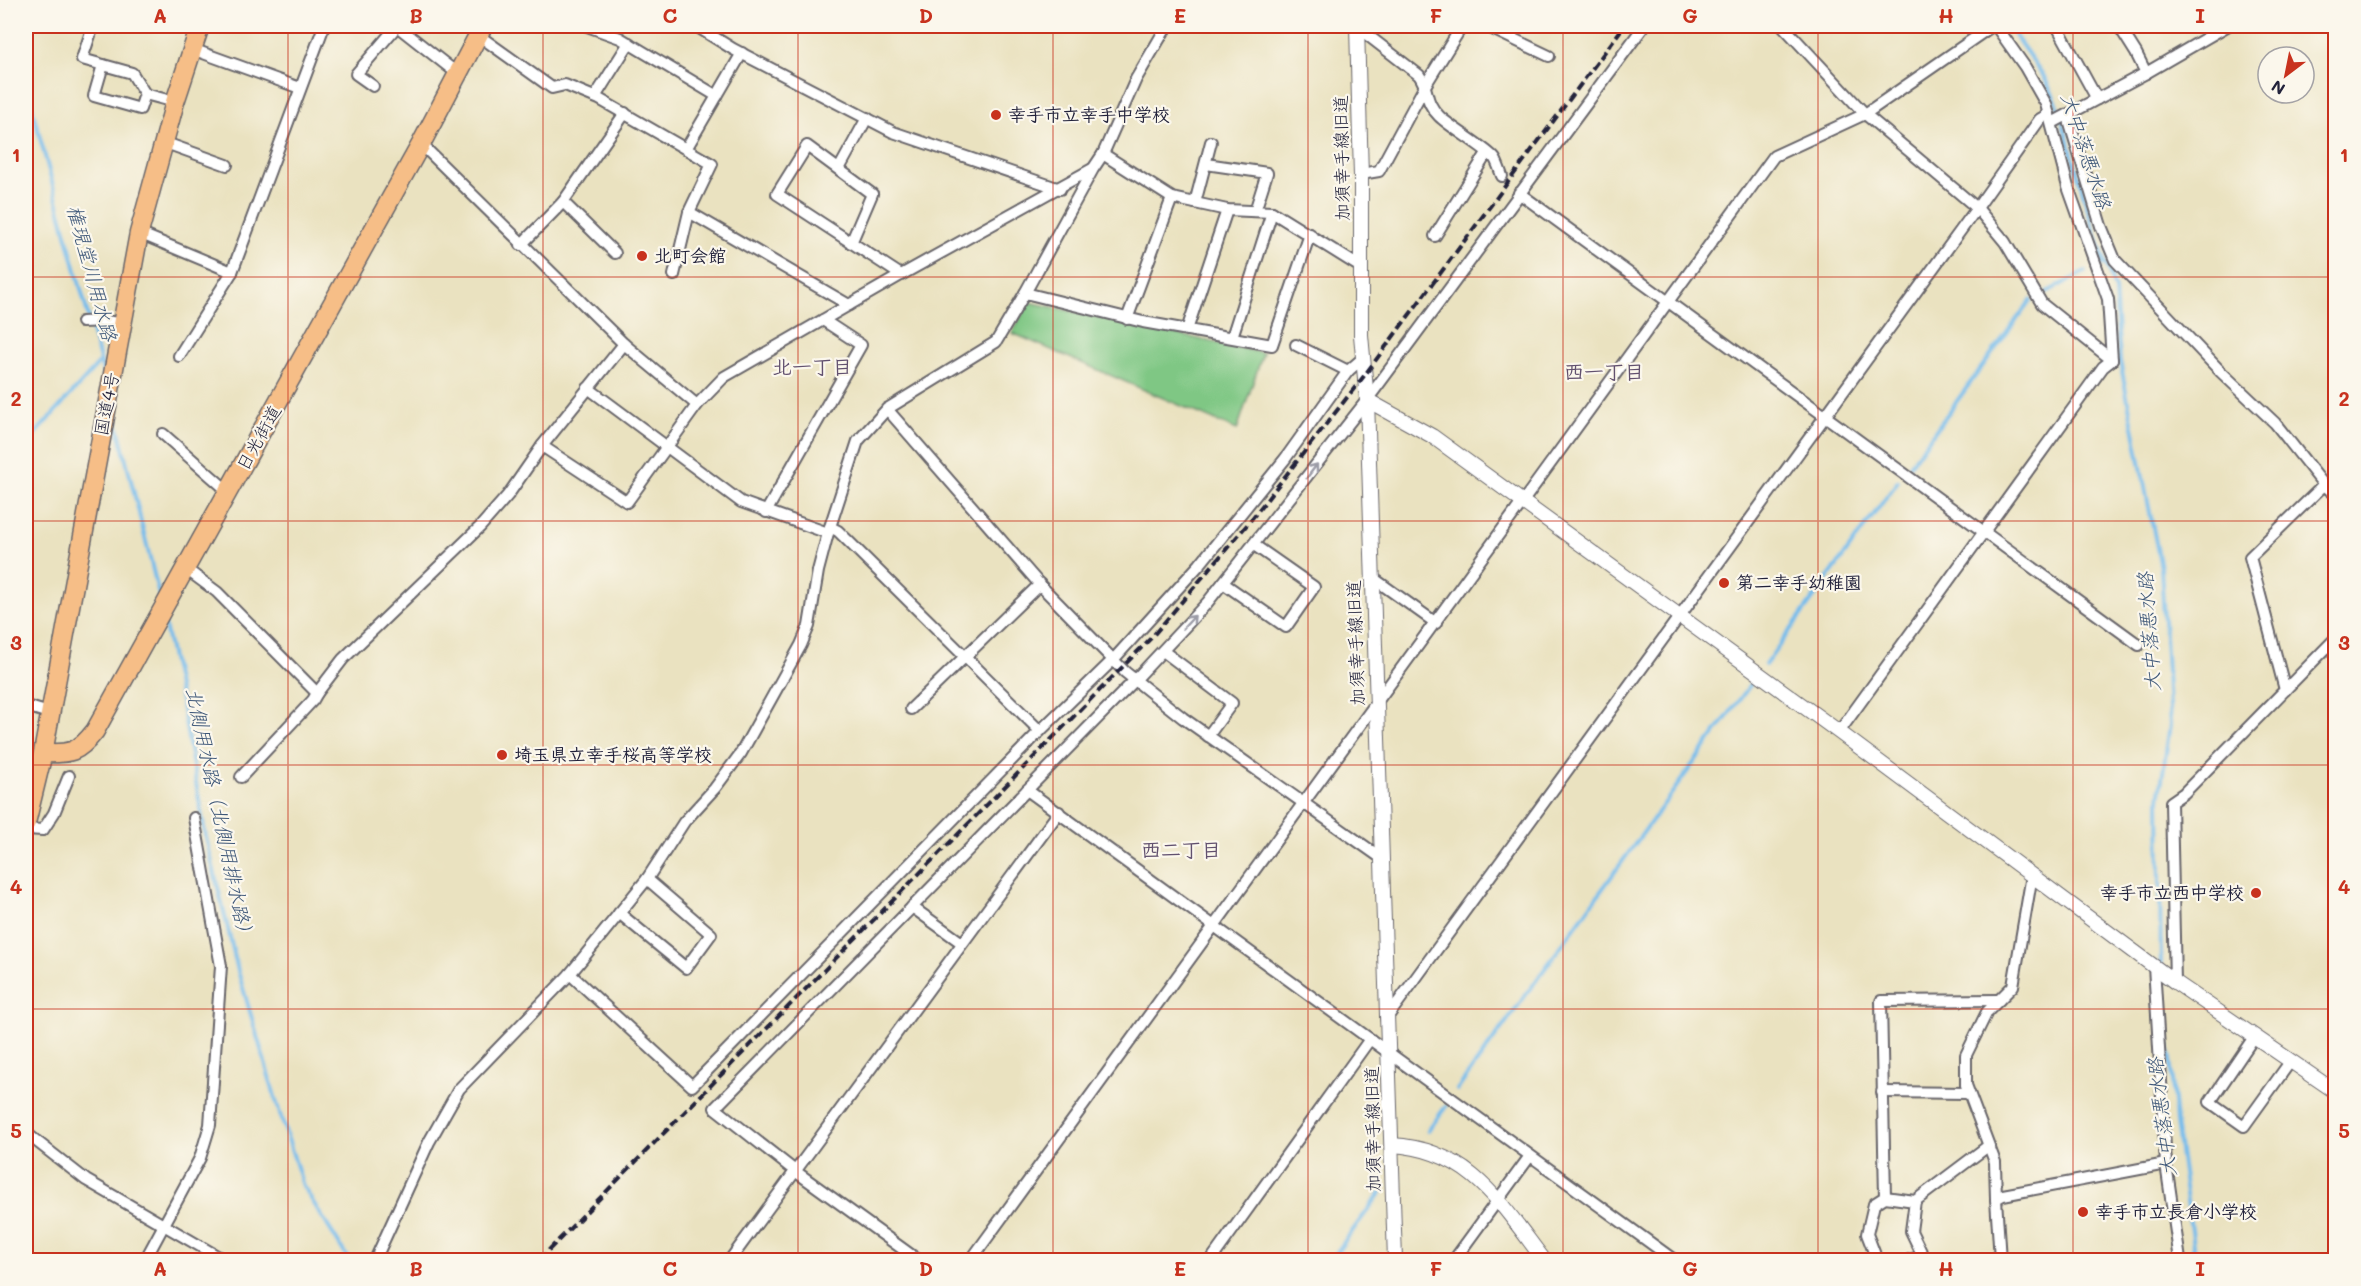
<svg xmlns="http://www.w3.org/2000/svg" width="2361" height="1286" font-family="Mali,'Klee One',sans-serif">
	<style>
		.green { fill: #7fc784; stroke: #507460; stroke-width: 1.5 }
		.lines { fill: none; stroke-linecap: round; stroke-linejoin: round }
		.stream { stroke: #74bcec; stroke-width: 4 }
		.minor-casing { stroke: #68656a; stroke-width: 14 }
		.tertiary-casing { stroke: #68656a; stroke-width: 16 }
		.primary-casing { stroke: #68656a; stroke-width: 21 }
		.trunk-casing { stroke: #68656a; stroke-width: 21 }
		.minor { stroke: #fff; stroke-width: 10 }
		.tertiary { stroke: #fff; stroke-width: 14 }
		.primary { stroke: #f6be87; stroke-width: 18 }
		.trunk { stroke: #f6be87; stroke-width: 18 }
		.rail { stroke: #22223b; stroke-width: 4; stroke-dasharray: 9 4.5; stroke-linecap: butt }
		.oneway { stroke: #9c9ca7 }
		.grid { fill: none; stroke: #c8321e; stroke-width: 1.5; stroke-opacity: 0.55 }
		.poi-dot { fill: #c8321e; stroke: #fbf7ec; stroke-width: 2 }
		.labels { text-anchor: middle; stroke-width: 4.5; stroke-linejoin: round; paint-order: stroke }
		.poi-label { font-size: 18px; font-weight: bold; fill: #22223b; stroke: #fbf7ec; text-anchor: start }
		.street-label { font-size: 18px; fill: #22223b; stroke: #fbf7ec }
		.water-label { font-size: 20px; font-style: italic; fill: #3f5879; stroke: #fbf7ec }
		.neighbourhood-label { font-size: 20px; font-weight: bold; fill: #62516f; stroke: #fbf7ec }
		.neatline { fill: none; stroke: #c8321e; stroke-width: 2 }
		.grid-label { font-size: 20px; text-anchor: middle; font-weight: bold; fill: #c8321e }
	</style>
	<rect width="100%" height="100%" fill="#fbf7ec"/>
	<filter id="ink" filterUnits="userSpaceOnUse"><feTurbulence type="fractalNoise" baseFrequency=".0167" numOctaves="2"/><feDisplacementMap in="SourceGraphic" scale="12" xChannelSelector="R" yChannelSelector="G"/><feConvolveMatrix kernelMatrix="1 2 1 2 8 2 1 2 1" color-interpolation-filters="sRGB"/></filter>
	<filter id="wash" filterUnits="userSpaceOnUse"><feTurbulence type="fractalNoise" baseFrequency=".008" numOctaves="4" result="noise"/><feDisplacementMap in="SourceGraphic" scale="24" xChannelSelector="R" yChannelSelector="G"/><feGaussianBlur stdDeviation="1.35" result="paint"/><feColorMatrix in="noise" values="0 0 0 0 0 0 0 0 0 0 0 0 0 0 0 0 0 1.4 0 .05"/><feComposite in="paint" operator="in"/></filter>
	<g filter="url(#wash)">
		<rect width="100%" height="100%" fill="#eae2c0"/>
		<!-- green -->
		<polygon class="green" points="1029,302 1263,353 1237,430 1012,333"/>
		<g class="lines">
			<!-- stream -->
			<g class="stream">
				<polyline points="2008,26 2043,75 2057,103 2092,224 2115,290 2120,361 2161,568 2170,725 2159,800 2161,968"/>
				<polyline points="26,86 105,378"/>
				<polyline points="2097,240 2096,249 2102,265"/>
				<polyline points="2047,292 2085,272"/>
				<polyline points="114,411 160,599"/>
				<polyline points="26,444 100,362"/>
				<polyline points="1910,465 2031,300"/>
				<polyline points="164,621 182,705 205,833 238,971 280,1114 303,1186 349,1260"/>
				<polyline points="1765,665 1898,481"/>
				<polyline points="2162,978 2176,1122 2195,1260"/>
				<polyline points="1457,1090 1753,681"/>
				<polyline points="1428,1131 1446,1106"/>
				<polyline points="1331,1260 1381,1192"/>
			</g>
		</g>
	</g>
	<g filter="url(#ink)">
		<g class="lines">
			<!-- minor casing -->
			<g class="minor-casing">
				<g id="minor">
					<polyline points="93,26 82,59 132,73 145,94"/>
					<polyline points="397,26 458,74"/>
					<polyline points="587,26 620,38 717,96"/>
					<polyline points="696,26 733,49 893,132 1060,189"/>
					<polyline points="1486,26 1549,56"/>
					<polyline points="1783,26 1865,114 1977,208 2005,242 2042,304 2112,360 2103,367 1839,732"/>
					<polyline points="1996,26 2025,67 2046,104 2068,187 2108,299 2112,360"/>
					<polyline points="2057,26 2097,99"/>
					<path d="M1357 27 1419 75C1430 90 1423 100 1439 116 1451 128 1488 149 1495 159 1498 164 1500 171 1502 176"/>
					<polyline points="478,35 552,88 565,85 599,99 712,164 689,212 674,275"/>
					<polyline points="192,49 300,88"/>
					<polyline points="103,65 94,96 140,109 145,94 175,102"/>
					<polyline points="2146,73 2227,26"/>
					<polyline points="373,86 356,74 397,26"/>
					<polyline points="595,97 629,43"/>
					<polyline points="2069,114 2070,124 2101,226 2115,260 2221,372 2275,423 2324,485 2336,495"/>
					<polyline points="2052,123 2146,73 2136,53 2119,26"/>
					<polyline points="163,142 227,165"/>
					<polyline points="421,144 624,344 697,405"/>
					<polyline points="686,149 742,53"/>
					<polyline points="1103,154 1172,198 1227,210 1272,212 1362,268"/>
					<polyline points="1206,164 1267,173 1255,211"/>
					<polyline points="839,169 867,118"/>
					<polyline points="1361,174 1379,171 1426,84 1462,26"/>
					<polyline points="1519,193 2139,645"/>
					<polyline points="1195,203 1211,142"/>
					<polyline points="689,212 849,305"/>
					<polyline points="139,233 232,272"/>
					<polyline points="1435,236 1487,153"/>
					<polyline points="851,243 872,194 807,146 777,194 901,275"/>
					<polyline points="521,245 563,202"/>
					<polyline points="615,253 563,202 625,113"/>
					<polyline points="1025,293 1143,322 1272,345 1310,234"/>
					<polyline points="1127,319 1172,198"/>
					<polyline points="82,322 106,321 122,324"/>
					<polyline points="1187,330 1227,210"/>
					<polyline points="1232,337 1272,212"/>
					<polyline points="1296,345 1348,371 1362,359"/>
					<polyline points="179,356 232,272 324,26"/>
					<polyline points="588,388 741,502 828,533"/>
					<polyline points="887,409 1042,587 1125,672 1183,718 1380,857"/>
					<polyline points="163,434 229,492"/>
					<polyline points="542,446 627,502 697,405 724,377 901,275 1092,169"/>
					<polyline points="766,512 861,345 823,320"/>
					<polyline points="830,527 838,531 1040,731"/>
					<polyline points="186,569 217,592 317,693"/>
					<polyline points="1373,578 1436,623"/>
					<polyline points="1223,583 1286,627 1314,587 1254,545"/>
					<polyline points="1163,651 1232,703 1208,736"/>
					<polyline points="2285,690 2250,557 2324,485"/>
					<polyline points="26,706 49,713"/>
					<polyline points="911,709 1040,584"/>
					<polyline points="241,777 313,700 317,693 343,659 480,527 508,495 542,446 624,344"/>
					<polyline points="1027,790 1674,1260"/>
					<polyline points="26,829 43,830 54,813 69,776"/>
					<polyline points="912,907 962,943"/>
					<polyline points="619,913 686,968 711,934 647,879"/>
					<polyline points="2154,966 2166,1164"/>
					<polyline points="570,974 692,1086 1040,731 1113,660 1200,564 1285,459 1348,371"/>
					<polyline points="2175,982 2171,802 2184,793 2336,638"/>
					<polyline points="1386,1019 1977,208 2040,119 2049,114"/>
					<polyline points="2254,1037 2210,1102 2244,1126 2290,1062"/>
					<polyline points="1882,1092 1968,1093"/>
					<polyline points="26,1133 86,1180 224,1260"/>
					<polyline points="1885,1197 1881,1001 1999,1000"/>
					<polyline points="1996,1199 1995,1162 1966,1085 1966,1055 1987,1012 2013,986 2032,875"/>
					<polyline points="145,1260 200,1158 210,1125 221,966 194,818"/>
					<polyline points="375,1260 429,1142 459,1089 570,974 647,879 684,822 715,788 741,753 801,645 809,626 818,571 828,533 858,441 887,409 996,342 1025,293 1093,169 1103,154 1136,79 1167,26"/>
					<polyline points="730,1260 1059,812"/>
					<polyline points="918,1260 795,1171 715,1108 1135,680 1207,603 1367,400 1644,26"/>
					<polyline points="971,1260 1774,156 1865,114 1992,26"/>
					<polyline points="1211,1260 1370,1039"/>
					<polyline points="1454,1260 1530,1156"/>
					<polyline points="1877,1260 1867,1234 1874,1204 1885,1197 1915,1201 1988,1146"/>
					<polyline points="1909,1260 1923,1256 1911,1231 1915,1201"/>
					<polyline points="2000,1260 1996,1199 2003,1195 2166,1164 2180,1260"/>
				</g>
			</g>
			<!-- tertiary casing -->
			<g class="tertiary-casing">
				<g id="tertiary">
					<polyline points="1357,26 1361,177 1361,335 1367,400 1395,1260"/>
					<polyline points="1367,400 1432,436 1839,732 2175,982 2336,1092"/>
					<path d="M1392 1145C1470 1149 1501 1204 1544 1260"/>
				</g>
			</g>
			<!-- primary casing -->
			<g class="primary-casing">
				<path id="primary" d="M43 753C70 754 78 753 95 731L421 144 483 26"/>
			</g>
			<!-- trunk casing -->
			<g class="trunk-casing">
				<polyline id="trunk" points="26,823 43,753 139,233 175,102 200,26"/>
			</g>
			<!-- minor -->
			<use href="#minor" class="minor"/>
			<!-- tertiary -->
			<use href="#tertiary" class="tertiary"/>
			<!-- primary -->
			<use href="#primary" class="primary"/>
			<!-- trunk -->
			<use href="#trunk" class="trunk"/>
			<!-- rail -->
			<polyline class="rail" points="539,1260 1151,638 1246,526 1364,376 1624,26"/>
		</g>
		<!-- one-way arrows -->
		<defs><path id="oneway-shaft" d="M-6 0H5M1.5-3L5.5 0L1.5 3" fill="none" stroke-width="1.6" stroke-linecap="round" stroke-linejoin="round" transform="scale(1.5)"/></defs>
		<g class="oneway">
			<use href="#oneway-shaft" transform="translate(1312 471) rotate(-53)"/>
			<use href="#oneway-shaft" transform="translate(1189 622) rotate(-47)"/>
		</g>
	</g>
	<!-- grid -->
	<path class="grid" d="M288 26V1260M543 26V1260M798 26V1260M1053 26V1260M1308 26V1260M1563 26V1260M1818 26V1260M2073 26V1260M26 277H2336M26 521H2336M26 765H2336M26 1009H2336"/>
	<!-- markers -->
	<g class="poi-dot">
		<circle cx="996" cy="115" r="6"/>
		<circle cx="642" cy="256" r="6"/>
		<circle cx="1724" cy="583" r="6"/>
		<circle cx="502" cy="755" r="6"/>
		<circle cx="2256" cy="893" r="6"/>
		<circle cx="2083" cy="1212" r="6"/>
	</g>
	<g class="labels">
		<!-- poi labels -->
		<g class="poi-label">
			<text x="1008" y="121">幸手市立幸手中学校</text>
			<text x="654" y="262">北町会館</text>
			<text x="1736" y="589">第二幸手幼稚園</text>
			<text x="514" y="761">埼玉県立幸手桜高等学校</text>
			<text x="2244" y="899" text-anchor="end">幸手市立西中学校</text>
			<text x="2095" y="1218">幸手市立長倉小学校</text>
		</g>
		<!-- street labels -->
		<g class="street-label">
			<text transform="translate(1342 158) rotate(-91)" y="6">加須幸手線旧道</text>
			<text transform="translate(107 404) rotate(-79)" y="6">国道4号</text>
			<text transform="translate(259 438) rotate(-61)" y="6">日光街道</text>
			<text transform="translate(1356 643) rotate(-92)" y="6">加須幸手線旧道</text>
			<text transform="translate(1373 1129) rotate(-91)" y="6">加須幸手線旧道</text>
		</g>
		<!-- water labels -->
		<g class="water-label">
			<text transform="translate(2086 151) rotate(72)" y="7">大中落悪水路</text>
			<text transform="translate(92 273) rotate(75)" y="7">権現堂川用水路</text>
			<text transform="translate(2149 632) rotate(-94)" y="7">大中落悪水路</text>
			<text transform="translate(220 815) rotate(78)" y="7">北側用水路（北側用排水路）</text>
			<text transform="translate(2162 1117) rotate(-97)" y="7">大中落悪水路</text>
		</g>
		<!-- neighbourhood labels -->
		<g class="neighbourhood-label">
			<text x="812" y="374">北一丁目</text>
			<text x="1604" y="379">西一丁目</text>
			<text x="1181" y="857">西二丁目</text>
		</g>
	</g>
	<!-- margin -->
	<rect width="2361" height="1286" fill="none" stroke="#fbf7ec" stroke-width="66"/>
	<!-- north arrow -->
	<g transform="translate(2286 75) rotate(212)"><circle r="28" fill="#fbf7ec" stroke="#a4a2a5" stroke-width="1.5"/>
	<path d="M0-4.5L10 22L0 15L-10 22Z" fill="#c8321e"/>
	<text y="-9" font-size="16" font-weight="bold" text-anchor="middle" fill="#22223b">N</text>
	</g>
	<rect x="33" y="33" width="2295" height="1220" class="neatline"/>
	<g class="grid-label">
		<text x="160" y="23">A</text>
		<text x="416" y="23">B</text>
		<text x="670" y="23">C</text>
		<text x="926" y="23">D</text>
		<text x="1180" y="23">E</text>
		<text x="1436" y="23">F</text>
		<text x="1690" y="23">G</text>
		<text x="1946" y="23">H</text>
		<text x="2200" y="23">I</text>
		<text x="16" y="162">1</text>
		<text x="2344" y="162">1</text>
		<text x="16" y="406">2</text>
		<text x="2344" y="406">2</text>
		<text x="16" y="650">3</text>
		<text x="2344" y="650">3</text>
		<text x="16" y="894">4</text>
		<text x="2344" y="894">4</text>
		<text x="16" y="1138">5</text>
		<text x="2344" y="1138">5</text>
		<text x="160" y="1276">A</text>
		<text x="416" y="1276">B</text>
		<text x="670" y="1276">C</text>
		<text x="926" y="1276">D</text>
		<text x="1180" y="1276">E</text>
		<text x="1436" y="1276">F</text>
		<text x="1690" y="1276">G</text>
		<text x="1946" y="1276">H</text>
		<text x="2200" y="1276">I</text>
	</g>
</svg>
